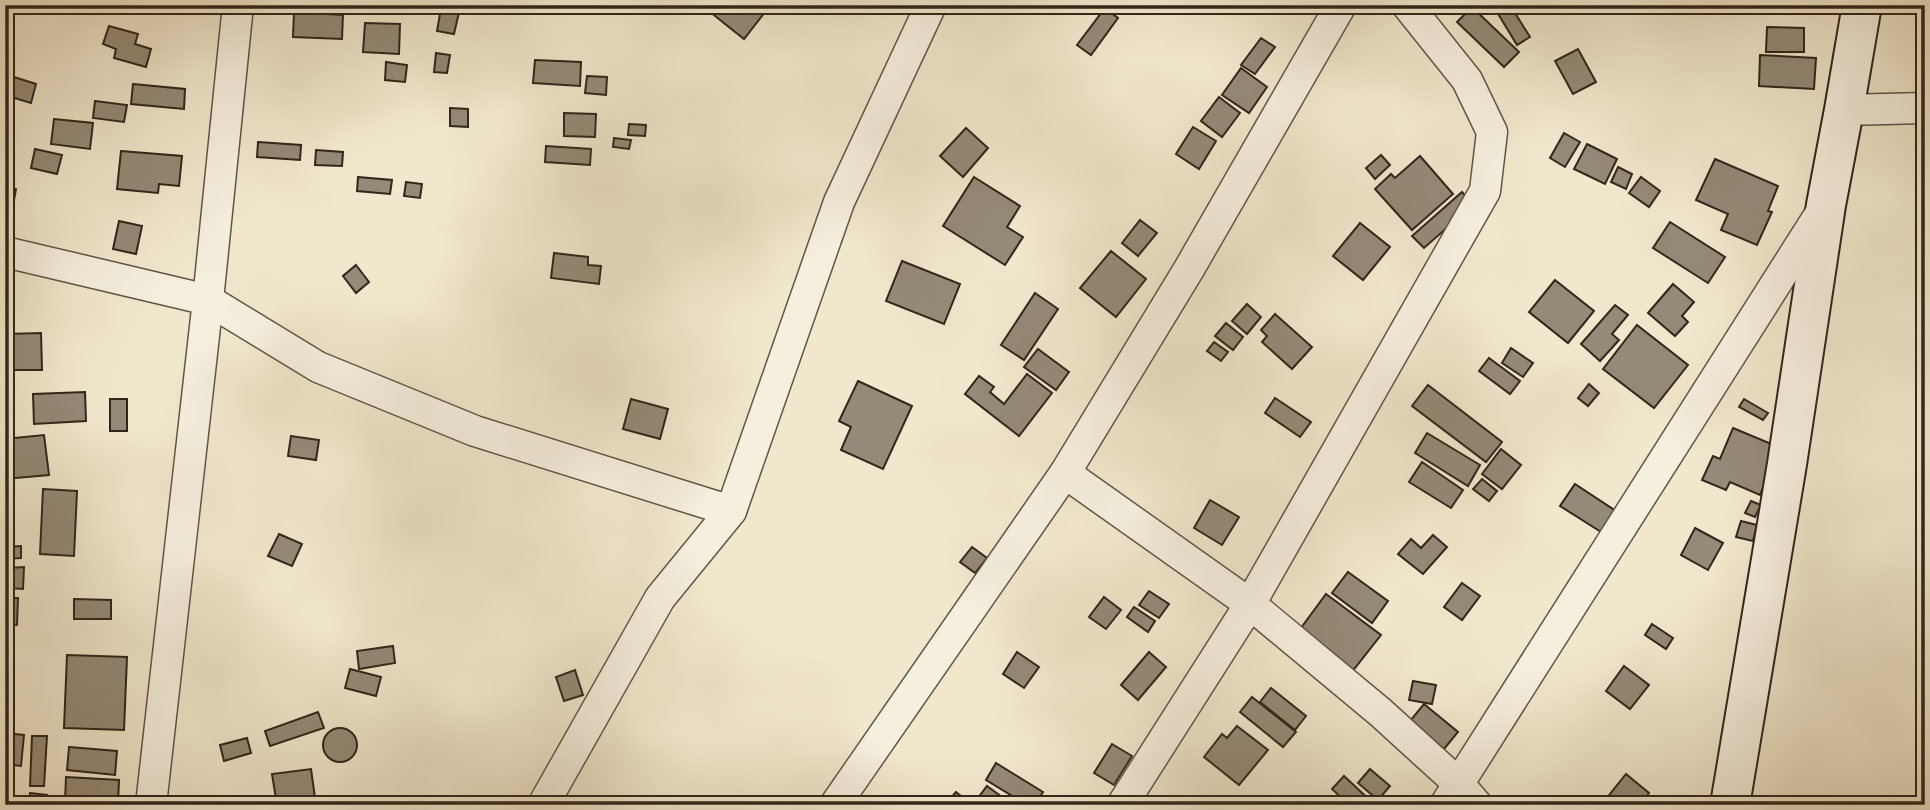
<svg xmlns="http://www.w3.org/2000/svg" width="1930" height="810" font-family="'IM FELL French Canon',serif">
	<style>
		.building { fill: #948a77; stroke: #30261a; stroke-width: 2 }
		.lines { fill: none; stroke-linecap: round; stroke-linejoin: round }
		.street-casing { stroke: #605646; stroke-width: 33 }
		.secondary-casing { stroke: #30261a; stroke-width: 42 }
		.street { stroke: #f5efde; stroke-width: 30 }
		.secondary { stroke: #f5efde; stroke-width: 38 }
	</style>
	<rect width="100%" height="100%" fill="#f0e7cc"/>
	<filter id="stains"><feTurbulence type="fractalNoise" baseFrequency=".00286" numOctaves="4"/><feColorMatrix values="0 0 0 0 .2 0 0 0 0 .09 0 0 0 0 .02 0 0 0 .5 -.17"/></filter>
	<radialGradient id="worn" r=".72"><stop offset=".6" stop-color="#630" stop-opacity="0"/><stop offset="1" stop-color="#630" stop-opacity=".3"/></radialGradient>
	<!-- building -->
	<g class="building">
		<polygon points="708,5 756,5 765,12 744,39 705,8"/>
		<polygon points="1507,5 1510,5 1530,37 1517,45 1497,12"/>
		<polygon points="1735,5 1790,5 1789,14"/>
		<polygon points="1472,7 1519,52 1504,67 1457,22"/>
		<polygon points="441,8 459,12 454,34 437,31"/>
		<polygon points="1105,8 1118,18 1091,55 1077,45"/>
		<polygon points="294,12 343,15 342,39 293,37"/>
		<polygon points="365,23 400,24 399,54 363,52"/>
		<polygon points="109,26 138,34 135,44 151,49 146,67 114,58 116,49 103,44"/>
		<polygon points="1767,27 1804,28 1804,52 1766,52"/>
		<polygon points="1261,38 1275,47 1255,74 1241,65"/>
		<rect x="1924" y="43" width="1" height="46"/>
		<polygon points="1578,49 1596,82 1573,94 1555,61"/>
		<polygon points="436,53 450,55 447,73 434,72"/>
		<polygon points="1760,55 1816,58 1814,89 1759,86"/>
		<polygon points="535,60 581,62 580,86 533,83"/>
		<polygon points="386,62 407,65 405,82 385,80"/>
		<polygon points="1241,68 1267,87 1249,113 1222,95"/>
		<polygon points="587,76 607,77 606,95 585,93"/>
		<polygon points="14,77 36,84 31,103 8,96"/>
		<polygon points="133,84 185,89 184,109 131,104"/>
		<polygon points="1219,97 1240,113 1222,137 1201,121"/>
		<polygon points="95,101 127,105 124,122 93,118"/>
		<polygon points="450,108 468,109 468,127 450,126"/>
		<polygon points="564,113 596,114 595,137 564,136"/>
		<polygon points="54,119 93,123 90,149 51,144"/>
		<polygon points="629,124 646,125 645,136 628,135"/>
		<polygon points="1193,127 1216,141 1199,169 1176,154"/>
		<polygon points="966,128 988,148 963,177 940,156"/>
		<polygon points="1564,133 1580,142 1565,167 1550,158"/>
		<polygon points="614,138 631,140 629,149 613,147"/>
		<polygon points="258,142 301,145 300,160 257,157"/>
		<polygon points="1587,144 1617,159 1605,184 1574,169"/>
		<polygon points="546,146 591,149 590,165 545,162"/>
		<polygon points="35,149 62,155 57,174 31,168"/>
		<polygon points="316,150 343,152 342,166 315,165"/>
		<polygon points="121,151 182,156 179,186 159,184 158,193 117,189"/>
		<polygon points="1381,155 1390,165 1375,179 1366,168"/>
		<polygon points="1420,156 1453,194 1412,230 1375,189 1391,174 1395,178"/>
		<polygon points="1715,159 1778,186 1768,211 1772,212 1757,245 1721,230 1728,214 1696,200"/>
		<polygon points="1618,167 1632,174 1626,189 1611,182"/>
		<polygon points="358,177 392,180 390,194 357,191"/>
		<polygon points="974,177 1020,206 1007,227 1023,237 1005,265 943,226"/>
		<polygon points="1641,177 1660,191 1649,207 1629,193"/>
		<polygon points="406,182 422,184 420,198 404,196"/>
		<polygon points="5,187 16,189 11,217 5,216"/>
		<polygon points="1462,192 1473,205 1424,248 1412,236"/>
		<polygon points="1140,220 1157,233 1138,256 1122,243"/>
		<polygon points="119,221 142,226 136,254 113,249"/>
		<polygon points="1670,222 1725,257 1708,283 1653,248"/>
		<polygon points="1360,223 1390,247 1363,280 1333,256"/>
		<polygon points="1111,251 1146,279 1116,317 1080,288"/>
		<polygon points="554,253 588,257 588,265 601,266 599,284 551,278"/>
		<polygon points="902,261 960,284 944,324 886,301"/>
		<polygon points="356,265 369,282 356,293 343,276"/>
		<polygon points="1555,280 1594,311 1568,343 1529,312"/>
		<polygon points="1673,284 1694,302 1682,316 1688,322 1675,336 1648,313"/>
		<polygon points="1035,293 1058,309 1024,360 1001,345"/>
		<polygon points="1247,304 1261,317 1247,334 1232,321"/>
		<polygon points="1615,305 1628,315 1612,334 1619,340 1600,361 1581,344"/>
		<polygon points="1275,314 1312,347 1292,369 1262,342 1267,336 1261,330"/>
		<polygon points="1226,323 1243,337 1233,350 1215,336"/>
		<polygon points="1637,325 1688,365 1654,408 1603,369"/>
		<polygon points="41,333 42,370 5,370 5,334"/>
		<polygon points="1214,342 1228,352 1221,361 1207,351"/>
		<polygon points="1511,348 1533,363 1523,377 1502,363"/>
		<polygon points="1038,349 1069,372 1056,390 1024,367"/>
		<polygon points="1489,358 1520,381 1510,394 1479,371"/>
		<polygon points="1027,374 1052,393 1019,436 965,394 979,376 994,387 990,392 1004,404"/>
		<polygon points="858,381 912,406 883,469 841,450 851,427 839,421"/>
		<polygon points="1589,384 1599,393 1588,406 1578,398"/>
		<polygon points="1428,385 1502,442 1486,462 1412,406"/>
		<polygon points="85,392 86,421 34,424 33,394"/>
		<polygon points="1275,398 1311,422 1300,437 1265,413"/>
		<rect x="110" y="399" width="17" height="32"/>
		<polygon points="631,399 668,409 660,439 623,429"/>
		<polygon points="1744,399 1768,413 1763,420 1739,407"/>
		<polygon points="1733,428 1781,448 1760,495 1730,482 1726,490 1702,480 1713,456 1720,459"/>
		<polygon points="1427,433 1480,465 1468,486 1415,453"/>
		<polygon points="44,435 49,475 5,479 5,439"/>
		<polygon points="291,436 319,440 316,460 288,456"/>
		<polygon points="1501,449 1521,465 1502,489 1482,474"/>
		<polygon points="1422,462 1463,490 1451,508 1409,482"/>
		<polygon points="1482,479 1497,491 1489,501 1473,489"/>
		<polygon points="1575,484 1616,511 1601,532 1560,506"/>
		<polygon points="43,489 77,491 74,556 40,554"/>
		<polygon points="1210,500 1239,517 1222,545 1194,528"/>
		<polygon points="1751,501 1761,505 1755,517 1745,513"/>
		<polygon points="1741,521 1757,525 1753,541 1736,537"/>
		<polygon points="1695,528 1723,543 1708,570 1681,555"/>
		<polygon points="279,534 302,544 292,566 268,556"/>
		<polygon points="1433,535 1447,547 1423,574 1398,554 1411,539 1421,548"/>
		<polygon points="21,546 21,558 5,559 5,547"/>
		<polygon points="972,547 987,558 975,573 960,562"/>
		<polygon points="24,567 23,589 7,588 8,568"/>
		<polygon points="1348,572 1388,601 1372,623 1332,593"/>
		<polygon points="1462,583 1480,596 1462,620 1444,607"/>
		<polygon points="1149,591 1169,604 1159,618 1139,605"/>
		<polygon points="1326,594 1381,635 1351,673 1298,632"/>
		<polygon points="1104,597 1121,610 1106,629 1089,617"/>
		<polygon points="5,598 18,598 17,625 5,624"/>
		<polygon points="74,599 111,600 111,619 74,619"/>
		<polygon points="1134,607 1155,621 1148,632 1127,617"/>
		<polygon points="1652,624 1673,638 1666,649 1645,635"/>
		<polygon points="393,646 395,663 359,669 357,651"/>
		<polygon points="1017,652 1039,667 1024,688 1003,674"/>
		<polygon points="1149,652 1166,667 1138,700 1121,685"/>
		<polygon points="67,655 127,657 124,730 64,728"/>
		<polygon points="1624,666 1649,685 1630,709 1606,691"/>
		<polygon points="350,669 381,677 376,696 345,688"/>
		<polygon points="575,670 583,695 564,701 556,677"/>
		<polygon points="1413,681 1436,685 1432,704 1409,700"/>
		<polygon points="1271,688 1306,716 1295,730 1260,702"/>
		<polygon points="1252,697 1296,732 1283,747 1240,712"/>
		<polygon points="1424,704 1458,732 1444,749 1410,721"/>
		<polygon points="318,712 324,728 270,746 265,731"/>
		<polygon points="1237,726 1268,750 1239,785 1204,757 1222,734 1227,738"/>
		<circle cx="340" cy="745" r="17"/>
		<polygon points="5,733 24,735 21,766 5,764"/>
		<polygon points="32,736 47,736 44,786 30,786"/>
		<polygon points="247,738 251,753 224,761 220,745"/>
		<polygon points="1112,744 1132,756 1114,785 1094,773"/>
		<polygon points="69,747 117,751 115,775 67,770"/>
		<polygon points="996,763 1043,792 1035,805 1027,805 986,780"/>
		<polygon points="311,769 316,805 277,805 272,774"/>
		<polygon points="1370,769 1390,786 1378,800 1358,783"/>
		<polygon points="1626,774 1649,793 1640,805 1614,805 1606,799"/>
		<polygon points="1344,776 1375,805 1345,805 1347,803 1332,789"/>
		<polygon points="66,777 119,780 118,804 65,801"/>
		<polygon points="987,786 1013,805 987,805 978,798"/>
		<polygon points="5,788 14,789 13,805 5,805"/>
		<polygon points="956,792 972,805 945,805"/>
		<polygon points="30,793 47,795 46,805 29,805"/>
	</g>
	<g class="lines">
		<!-- street casing -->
		<g class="street-casing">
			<g id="street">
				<polyline points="1844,110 1925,108"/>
				<polyline points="5,252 208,300 318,367 475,431 731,511"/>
				<polyline points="1065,473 1250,604 1380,712 1458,783 1477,805"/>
				<polyline points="151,805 208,300 238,5"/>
				<polyline points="543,805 660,598 731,511 839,202 931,5"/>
				<polyline points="835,805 1065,473 1189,269 1341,5"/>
				<polyline points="1122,805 1250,604 1485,191 1492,132 1467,80 1407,5"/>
				<polyline points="1445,805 1822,211"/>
			</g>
		</g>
		<!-- secondary casing -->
		<g class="secondary-casing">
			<polyline id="secondary" points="1730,805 1787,464 1826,205 1844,110 1862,5"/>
		</g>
		<!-- street -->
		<use href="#street" class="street"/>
		<!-- secondary -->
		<use href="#secondary" class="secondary"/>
	</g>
	<!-- margin -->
	<rect width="1930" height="810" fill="none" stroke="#f0e7cc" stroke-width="28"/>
	<rect x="7" y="7" width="1916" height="796" fill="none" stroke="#30261a" stroke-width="3.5"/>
	<rect x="14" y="14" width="1902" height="782" fill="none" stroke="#30261a" stroke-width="2"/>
	<rect width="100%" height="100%" filter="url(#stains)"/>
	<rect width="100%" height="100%" fill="url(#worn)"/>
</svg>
